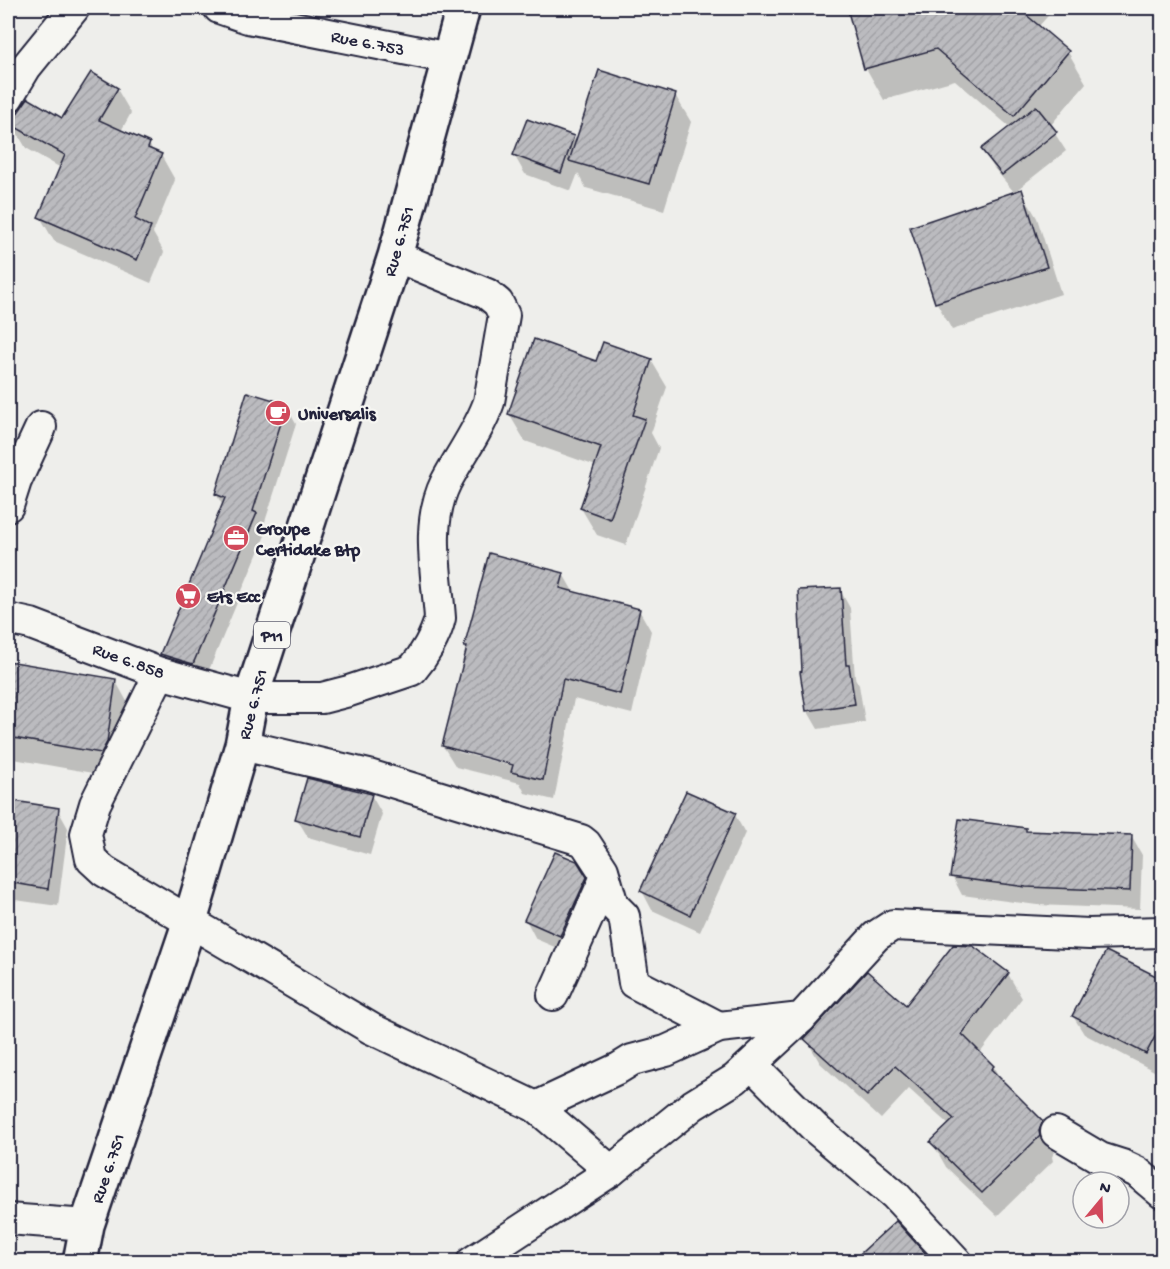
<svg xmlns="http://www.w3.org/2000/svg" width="1170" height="1269" font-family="'Gochi Hand',sans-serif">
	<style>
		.shadow { fill: #0003; fill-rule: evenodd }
		.building { fill: url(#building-hatch); stroke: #22223b; stroke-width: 1.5 }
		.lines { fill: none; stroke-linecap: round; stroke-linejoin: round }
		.minor-casing { stroke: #22223b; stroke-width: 34 }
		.primary-casing { stroke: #22223b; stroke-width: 38 }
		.minor { stroke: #f6f6f2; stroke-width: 30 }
		.primary { stroke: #f6f6f2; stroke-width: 33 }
		.labels { text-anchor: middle; stroke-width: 4.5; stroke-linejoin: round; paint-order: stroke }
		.shield { fill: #f6f6f2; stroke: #626272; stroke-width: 1.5 }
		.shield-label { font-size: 16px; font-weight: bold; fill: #22223b }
		.street-label { font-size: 18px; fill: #22223b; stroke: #f6f6f2 }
		.poi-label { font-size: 18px; font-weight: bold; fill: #22223b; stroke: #f6f6f2; text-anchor: start }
	</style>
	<defs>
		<pattern id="building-hatch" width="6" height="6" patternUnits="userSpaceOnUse" patternTransform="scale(1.5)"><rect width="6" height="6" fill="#bbbbbf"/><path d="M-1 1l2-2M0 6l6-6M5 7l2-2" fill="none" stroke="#a0a0a5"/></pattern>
	</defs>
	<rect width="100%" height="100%" fill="#eeeeeb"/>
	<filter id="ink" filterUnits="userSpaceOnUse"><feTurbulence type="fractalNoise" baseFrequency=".0167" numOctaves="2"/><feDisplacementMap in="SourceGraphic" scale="12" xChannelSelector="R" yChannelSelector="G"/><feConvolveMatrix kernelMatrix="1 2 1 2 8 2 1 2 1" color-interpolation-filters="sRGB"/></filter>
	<g filter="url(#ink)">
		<!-- shadow -->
		<g class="shadow">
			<polygon points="849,8 1055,8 1038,27 1068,52 1086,83 1050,126 1066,151 1014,192 994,168 983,150 1011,128 955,80 884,100 866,68"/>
			<polygon points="117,89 131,113 121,131 149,144 154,153 161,155 175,180 153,233 164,252 151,283 54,241 40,217 61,168 26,148 12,124 63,120"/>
			<polygon points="675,95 691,122 664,210 586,188 578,173 571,191 525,174 514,155 573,137 576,143"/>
			<polygon points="1021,191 1037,218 1061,294 952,330 937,303 912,228"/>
			<polygon points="651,360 667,387 651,433 659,448 626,545 597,535 581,508 596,466 525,441 509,414 597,362"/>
			<polygon points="286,406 296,424 263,528 266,533 204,682 173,672 162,654 223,506 216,494"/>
			<path d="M563 574 574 593 639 610 651 631 632 714 574 699 554 800 525 793 520 783 456 767 443 746 468 651 466 646ZM458 749 521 765 520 768 458 752Z"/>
			<polygon points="840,590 850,608 855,678 859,685 865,722 818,729 807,710"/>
			<polygon points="8,668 115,680 129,705 115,777 8,758"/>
			<polygon points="371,795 382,814 370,855 308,837 297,819"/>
			<polygon points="8,802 58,810 68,828 58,906 8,899"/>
			<polygon points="735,815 745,833 700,932 652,910 642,891"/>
			<polygon points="1025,829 1027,833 1131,836 1142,855 1140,909 1037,905 962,895 952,876"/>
			<polygon points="586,878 597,897 571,954 536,939 526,920"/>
			<polygon points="1106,953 1162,981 1162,1060 1156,1072 1084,1034 1073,1016"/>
			<polygon points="1008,974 1022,998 980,1053 993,1066 1002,1082 1042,1122 1056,1147 1052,1157 1053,1161 997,1216 946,1167 932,1142 949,1125 909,1089 881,1119 820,1063 806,1039"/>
		</g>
		<!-- building -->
		<g class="building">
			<polygon points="847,8 1018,8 1069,51 1014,116 936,49 864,69"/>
			<polygon points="599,70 676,94 649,184 569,161"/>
			<polygon points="91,72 118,88 99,120 150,143 148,148 162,154 135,219 151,227 137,260 38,217 65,155 10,124 28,98 62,118"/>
			<polygon points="1036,106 1057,132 1002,175 981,149"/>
			<polygon points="527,119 574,136 561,173 513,155"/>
			<polygon points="1022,189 1047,267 935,303 910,227"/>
			<polygon points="534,339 596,361 603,342 652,359 633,415 645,419 610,519 580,508 601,447 508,414"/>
			<polygon points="247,392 287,404 253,511 257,513 193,664 160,654 225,498 215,494"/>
			<polygon points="489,553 564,573 560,588 640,609 620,694 563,679 543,780 511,772 513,765 442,746 467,647 464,647"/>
			<polygon points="841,588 846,665 849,665 855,704 806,711 800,672 802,671 798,590"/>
			<polygon points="8,661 116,679 107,742 101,753 8,737"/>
			<polygon points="307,778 372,794 360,837 295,819"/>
			<polygon points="686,791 736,813 690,915 640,891"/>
			<polygon points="8,800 59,808 48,889 8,882"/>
			<polygon points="959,819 1026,828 1026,831 1132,835 1130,891 1026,887 950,877"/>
			<polygon points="555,852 577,861 587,877 560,936 524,920"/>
			<polygon points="953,945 973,946 1009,973 962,1034 994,1066 991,1069 1043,1121 1039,1131 1040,1136 982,1193 930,1142 954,1119 895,1066 867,1096 804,1039 867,971 906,1005"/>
			<polygon points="1106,951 1162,979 1162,1023 1146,1054 1072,1016"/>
			<polygon points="896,1221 933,1262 851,1262"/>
		</g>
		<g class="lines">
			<!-- minor casing -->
			<g class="minor-casing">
				<g id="minor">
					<polyline points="219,8 248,18 449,58"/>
					<polyline points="8,97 26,67 74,8"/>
					<polyline points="8,506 16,481 41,427"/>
					<path d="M8 619 31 624 160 673 251 698H322L349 691 412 670C424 656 436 636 440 618 437 573 425 524 446 482 460 455 479 431 489 402L504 315 498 303 487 294 395 256"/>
					<polyline points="160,673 95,804 86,834 91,859 104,871 372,1029 536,1107 611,1171"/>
					<polyline points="242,745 369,775 581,840 586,844 603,870 613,905 624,916 634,983 719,1027"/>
					<polyline points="553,995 605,879"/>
					<polyline points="752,1065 816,1129 895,1195 957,1262"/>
					<polyline points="536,1107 619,1068 632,1060 666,1051 719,1027 801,1018 876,936 893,925 1089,934 1162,932"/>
					<polyline points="1056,1132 1100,1158 1122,1165 1137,1172 1162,1193"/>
					<polyline points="8,1219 87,1225"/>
					<polyline points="472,1262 611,1171 693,1105 735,1079 801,1018"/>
				</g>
			</g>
			<!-- primary casing -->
			<g class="primary-casing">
				<polyline id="primary" points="80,1262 87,1225 190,921 242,745 251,698 395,256 463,8"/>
			</g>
			<!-- minor -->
			<use href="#minor" class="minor"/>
			<!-- primary -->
			<use href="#primary" class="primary"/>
		</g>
	</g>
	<!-- icons -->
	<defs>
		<g id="cafe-disc" transform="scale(1.35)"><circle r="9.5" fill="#d1495b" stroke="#f6f6f2"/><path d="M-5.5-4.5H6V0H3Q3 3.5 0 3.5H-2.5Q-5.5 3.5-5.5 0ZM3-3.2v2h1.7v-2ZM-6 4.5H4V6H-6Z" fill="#fff"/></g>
		<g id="office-disc" transform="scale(1.35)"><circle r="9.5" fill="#d1495b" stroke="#f6f6f2"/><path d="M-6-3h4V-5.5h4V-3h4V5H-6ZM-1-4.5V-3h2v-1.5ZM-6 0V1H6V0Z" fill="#fff"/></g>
		<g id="supermarket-disc" transform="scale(1.35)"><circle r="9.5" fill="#d1495b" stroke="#f6f6f2"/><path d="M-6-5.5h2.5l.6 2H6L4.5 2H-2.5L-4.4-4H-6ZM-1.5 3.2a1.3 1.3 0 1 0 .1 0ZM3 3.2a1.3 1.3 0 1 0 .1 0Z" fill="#fff"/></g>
	</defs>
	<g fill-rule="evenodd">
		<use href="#cafe-disc" x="278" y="413"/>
		<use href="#office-disc" x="236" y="538"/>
		<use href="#supermarket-disc" x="188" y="596"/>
	</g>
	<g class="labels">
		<!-- shield labels -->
		<rect class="shield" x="254" y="622" width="36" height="26" rx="4.5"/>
		<g class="shield-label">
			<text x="272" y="641">P11</text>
		</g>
		<!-- street labels -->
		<g class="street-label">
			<text transform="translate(368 42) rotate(11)" y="6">Rue 6.753</text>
			<text transform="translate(398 241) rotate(-74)" y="6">Rue 6.751</text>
			<text transform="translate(129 660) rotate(20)" y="6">Rue 6.858</text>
			<text transform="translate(252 704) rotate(-75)" y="6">Rue 6.751</text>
			<text transform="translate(107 1168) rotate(-71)" y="6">Rue 6.751</text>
		</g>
		<!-- poi labels -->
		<g class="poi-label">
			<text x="298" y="419">Universalis</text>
			<text x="256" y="534">Groupe<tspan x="256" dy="21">Certidake Btp</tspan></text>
			<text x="207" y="602">Ets Ecc</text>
		</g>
	</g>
	<!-- margin -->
	<rect width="1170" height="1269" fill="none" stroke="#f6f6f2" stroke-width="30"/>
	<rect x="15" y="15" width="1140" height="1239" fill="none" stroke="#22223b" stroke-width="2" filter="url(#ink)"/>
	<!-- north arrow -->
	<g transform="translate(1101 1200) rotate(19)"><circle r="28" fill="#f6f6f2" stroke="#a1a1a9" stroke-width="1.5"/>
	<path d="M0-4.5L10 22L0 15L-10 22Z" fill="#d1495b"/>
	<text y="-9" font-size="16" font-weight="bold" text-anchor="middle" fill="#22223b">N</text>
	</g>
</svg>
